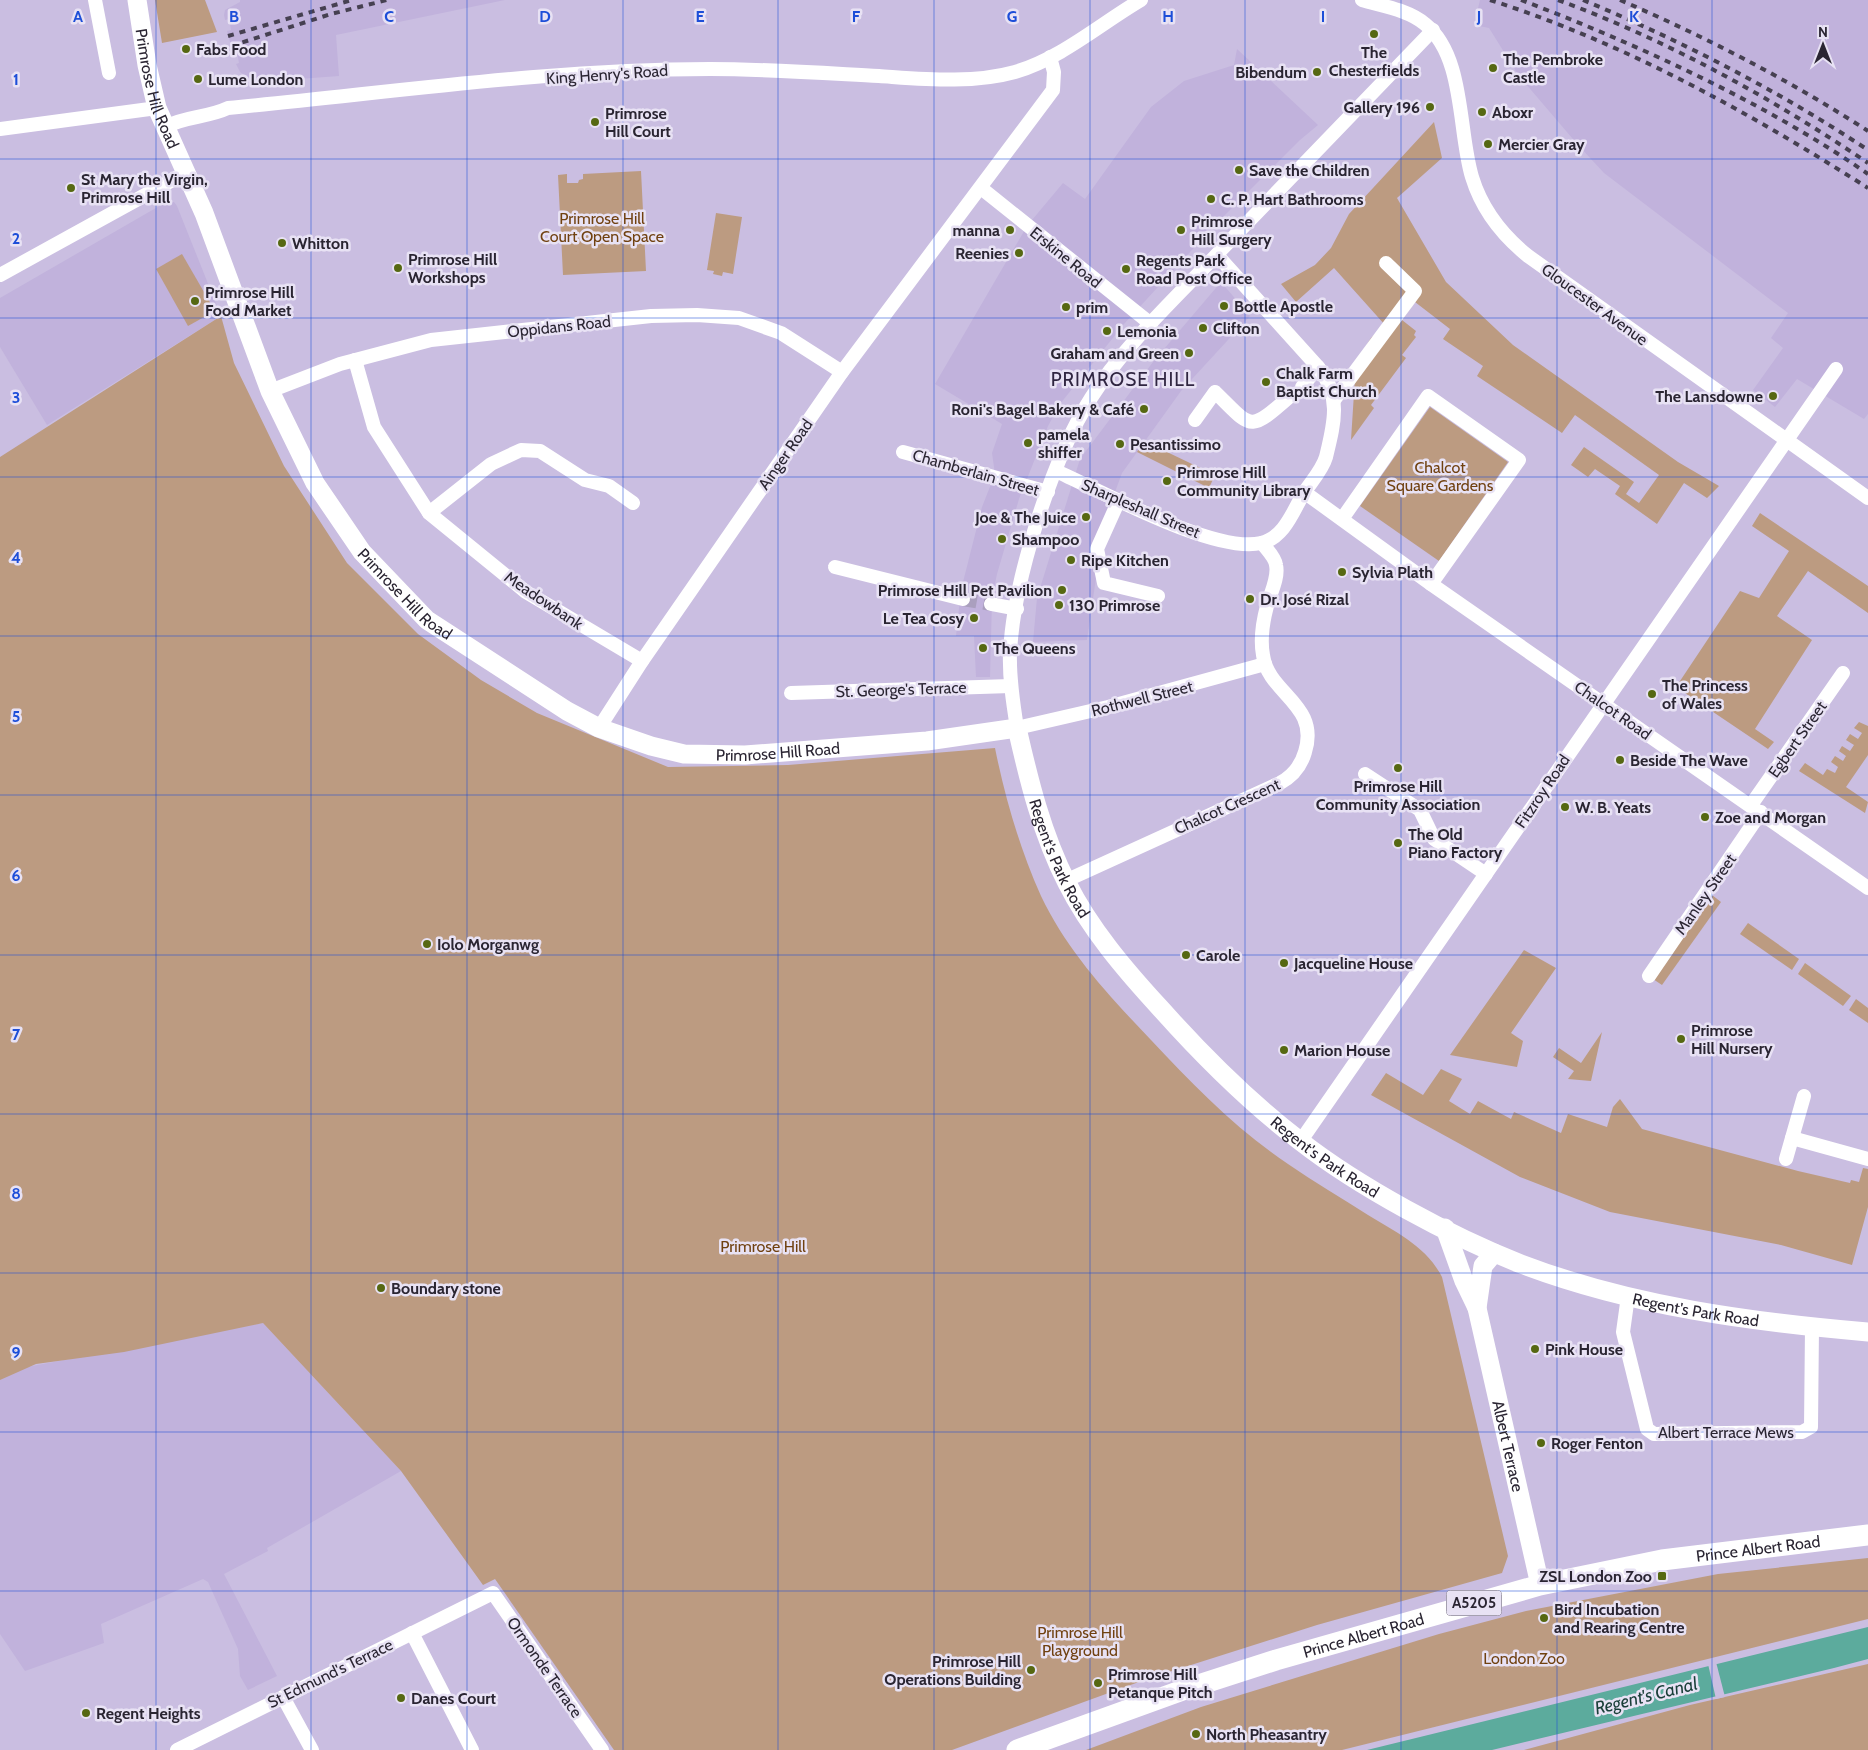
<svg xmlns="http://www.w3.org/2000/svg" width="1868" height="1750" font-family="Cabin,sans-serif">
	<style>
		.built { fill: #c1b2dc }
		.green { fill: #bc9b81 }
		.water { fill: #5cab9d }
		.pier { fill: #cabee1 }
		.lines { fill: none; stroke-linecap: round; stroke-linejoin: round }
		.street-tunnel { stroke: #aa9fbe; stroke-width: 14; stroke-dasharray: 14 7; stroke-linecap: butt }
		.street { stroke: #fff; stroke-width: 14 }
		.secondary { stroke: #fff; stroke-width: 19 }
		.primary { stroke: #fff; stroke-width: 21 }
		.rail { stroke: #464051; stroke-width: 4; stroke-dasharray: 6 6; stroke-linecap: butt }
		.grid { fill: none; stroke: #1d4ed8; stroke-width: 1; stroke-opacity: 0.55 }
		.poi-dot { fill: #566812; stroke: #e8e2f4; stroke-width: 2 }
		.labels { text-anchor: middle; stroke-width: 5; stroke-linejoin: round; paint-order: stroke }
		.shield { fill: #e8e2f4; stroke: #635e6c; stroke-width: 1 }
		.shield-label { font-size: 15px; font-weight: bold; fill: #2a2532 }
		.poi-label { font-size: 16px; font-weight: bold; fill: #2a2532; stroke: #e8e2f4; text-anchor: start }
		.street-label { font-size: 16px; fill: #2a2532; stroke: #e8e2f4 }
		.park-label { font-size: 16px; fill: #704110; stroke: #e8e2f4 }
		.water-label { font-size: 18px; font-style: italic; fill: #193e38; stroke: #e8e2f4 }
		.quarter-label { font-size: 19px; letter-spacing: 1px; fill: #302641; stroke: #e8e2f4 }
		.grid-label { font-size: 16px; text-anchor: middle; font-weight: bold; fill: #1d4ed8; stroke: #e8e2f4; stroke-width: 5; stroke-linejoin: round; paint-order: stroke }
	</style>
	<rect width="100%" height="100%" fill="#cabee1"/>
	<!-- built -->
	<g class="built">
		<polygon points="240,0 505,0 336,35 339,76 285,80 247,77 240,72 236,64 239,63 237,52 233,53 227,31 231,30 229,19 225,20 224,15 225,10 240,2"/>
		<polygon points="1480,0 1868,0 1868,414 1864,419 1797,379 1775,407 1753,390 1783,348 1771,338 1788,313 1604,173 1578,145 1519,76 1489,28 1474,25"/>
		<polygon points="1237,49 1318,125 1300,140 1213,227 1124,324 1060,404 1048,426 1019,499 997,574 992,599 990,677 976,677 974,636 956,636 961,590 982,507 995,474 992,453 1002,424 935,384 1027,226 1063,183 1085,199 1151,107 1184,81 1234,65"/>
		<polygon points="168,201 174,202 177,206 221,316 47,425 0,347 0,298"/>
		<polygon points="1221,282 1250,316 1181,391 1122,473 1093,552 1097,571 1087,640 1033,642 1037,598 1080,459 1153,362"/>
		<polygon points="263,1323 401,1471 267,1548 268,1551 224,1574 277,1676 248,1690 240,1676 238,1649 208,1582 203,1579 101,1624 104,1643 25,1671 0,1634 0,1372"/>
	</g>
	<!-- green -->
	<g class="green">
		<polygon points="155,0 205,0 217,32 162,43"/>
		<polygon points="1434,122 1442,158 1397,198 1446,282 1513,345 1678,462 1719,486 1707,498 1684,483 1657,524 1615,494 1620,486 1595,469 1588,477 1571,465 1584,447 1634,482 1626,494 1639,503 1659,475 1575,415 1562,433 1477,376 1483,366 1443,339 1450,329 1415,302 1402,320 1416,331 1414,335 1416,337 1402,355 1406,358 1371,405 1374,408 1351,440 1356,362 1371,338 1385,325 1334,268 1296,302 1281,284 1315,265 1331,248 1349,214"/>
		<polygon points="641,171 646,271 563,275 558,175 567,174 567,183 578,183 579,180 583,179 583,174"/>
		<polygon points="716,213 742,217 733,274 723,272 722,276 713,274 714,271 707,270"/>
		<polygon points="182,254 215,311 188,326 156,269"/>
		<path d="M221 316 234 363 284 466 347 563 418 634 481 680 537 713 668 767 788 765 995 748C1005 798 1020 849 1041 896 1067 951 1110 997 1151 1040 1193 1085 1237 1130 1288 1164 1314 1182 1342 1198 1368 1215 1396 1232 1427 1247 1442 1277L1508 1556 1502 1573 1317 1625 1147 1679 952 1750H614L495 1579 483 1585 401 1471 263 1323 124 1352 36 1364 0 1380V457Z"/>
		<polygon points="1430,407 1508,462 1439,561 1360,506"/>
		<polygon points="1144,441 1215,475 1209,488 1137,452"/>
		<polygon points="1760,513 1868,586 1868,613 1808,571 1777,616 1812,640 1755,729 1774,742 1768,749 1676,687 1740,591 1759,598 1789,551 1752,526"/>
		<polygon points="1859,722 1868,726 1868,755 1846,787 1868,802 1865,813 1799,771 1805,763 1823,775 1827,769 1835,773 1838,767 1831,762 1835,756 1843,761 1846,756 1839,751 1842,746 1850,751 1854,745 1846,740 1850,734 1858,739 1862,733 1854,728"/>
		<polygon points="1712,895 1721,902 1662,985 1653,979"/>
		<polygon points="1748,923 1799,959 1792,970 1740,934"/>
		<polygon points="1524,950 1556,968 1511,1033 1523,1041 1517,1067 1450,1055"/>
		<polygon points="1805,963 1851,996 1843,1006 1798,974"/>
		<polygon points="1856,999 1868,1008 1868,1023 1849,1010"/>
		<polygon points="1602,1032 1591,1081 1568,1079 1574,1071 1553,1057 1559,1048 1581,1063"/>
		<polygon points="1441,1069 1462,1079 1449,1101 1470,1114 1478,1101 1511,1119 1514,1112 1561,1133 1568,1114 1607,1127 1613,1107 1620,1099 1642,1129 1798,1171 1850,1183 1851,1180 1859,1182 1863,1168 1868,1169 1868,1207 1852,1265 1781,1245 1610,1212 1520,1177 1371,1095 1386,1073 1423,1095"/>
		<polygon points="1868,1558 1868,1619 1342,1750 1086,1750 1201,1707 1439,1634 1526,1611 1718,1574"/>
		<polygon points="1868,1664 1868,1750 1524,1750 1690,1705"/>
	</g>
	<!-- water -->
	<polygon class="water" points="1868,1627 1868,1659 1834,1668 1492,1750 1367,1750"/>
	<!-- pier -->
	<polygon class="pier" points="1716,1662 1725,1697 1716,1699 1708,1664"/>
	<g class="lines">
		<!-- street-tunnel -->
		<polyline class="street-tunnel" points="963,599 991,604"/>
		<!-- street -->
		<g class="street">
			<polyline points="95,0 109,73"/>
			<path d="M1362 0C1382 6 1409 10 1425 24 1465 56 1458 131 1472 177 1482 210 1502 235 1528 256L1868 498"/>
			<path d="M165 127C185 116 207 118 228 108 388 93 549 69 710 69 766 69 823 73 879 76 924 79 972 84 1015 72 1062 58 1100 24 1141 0"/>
			<polyline points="0,129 157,108"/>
			<polyline points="981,188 1151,324"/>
			<polyline points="0,275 187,172"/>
			<polyline points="355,360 374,427 429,513 526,592 642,661"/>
			<polyline points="1302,387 1318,367"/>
			<polyline points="270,391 340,364 431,340 651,316 697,315 739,318 781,333 842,372"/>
			<polyline points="1334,400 1415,291 1386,263"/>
			<path d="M1195 420 1215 392C1252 428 1248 433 1288 398"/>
			<polyline points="903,452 1048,492"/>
			<path d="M1056 471C1101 491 1215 554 1261 543 1283 538 1292 514 1302 496 1309 484 1322 471 1326 457 1334 424 1342 396 1318 367L1217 255"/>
			<polyline points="1304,492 1431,584 1868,888"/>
			<polyline points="1119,500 1097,549 1104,583 1158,596"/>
			<polyline points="429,513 491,464 521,450 540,451 585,480 609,486 633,503"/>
			<polyline points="1342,519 1428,396 1519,460 1431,584"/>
			<polyline points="835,567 963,599"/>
			<polyline points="991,604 1017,609"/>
			<path d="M1265 664 1108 707 1017 728C1013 703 1009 677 1010 652 1014 579 1052 459 1091 398 1124 345 1180 294 1223 248 1293 176 1363 103 1433 30"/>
			<polyline points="791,693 1011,686"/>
			<polyline points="599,728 642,661 842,372 1053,90 1054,72 1050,57"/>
			<polyline points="1365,774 1420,810 1434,839 1486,874"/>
			<polyline points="1751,805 1843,673"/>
			<path d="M1065 881 1280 783C1293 776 1301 766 1305 752 1320 704 1268 694 1263 655 1260 639 1263 621 1267 606 1270 594 1279 578 1276 565 1275 557 1267 550 1262 543"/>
			<polyline points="1649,976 1761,812"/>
			<polyline points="1792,1138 1868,1159"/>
			<polyline points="1300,1142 1836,369"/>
			<polyline points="1786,1159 1804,1096"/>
			<polyline points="1628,1296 1623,1332 1647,1429 1654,1434 1802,1432 1811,1427 1812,1327"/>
			<polyline points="412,1633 472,1750"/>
			<polyline points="283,1697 312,1750"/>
			<polyline points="177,1750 493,1593 602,1750"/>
		</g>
		<!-- secondary -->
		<g class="secondary">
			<path id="s1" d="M137 0 147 65 157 108 204 213 270 391 315 483 362 552 427 620 567 711 599 728 651 746 684 754 745 755 927 741 1017 728C1029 781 1042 834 1067 883 1090 929 1126 971 1161 1009 1203 1056 1249 1102 1300 1141 1359 1187 1450 1236 1521 1264 1631 1306 1751 1322 1868 1332"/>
			<polyline points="1445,1228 1464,1281 1477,1308"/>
			<path id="s2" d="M1494 1253 1483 1266 1477 1308 1540 1585"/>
		</g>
		<!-- primary -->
		<path class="primary" id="s3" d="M1017 1750 1183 1690 1276 1660 1540 1585 1662 1560 1868 1535"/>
		<!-- rail -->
		<g class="rail">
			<path d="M1490 0C1625 43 1750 113 1868 188"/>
			<path d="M1521 0C1637 44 1766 103 1868 174"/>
			<path d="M1558 0C1667 40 1772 98 1868 163"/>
			<path d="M1583 0C1682 41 1779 91 1868 150"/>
			<path d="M1620 0C1706 37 1789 80 1868 131"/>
			<polyline points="228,36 352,0"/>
			<polyline points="231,46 331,14 387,0"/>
		</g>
	</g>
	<!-- grid -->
	<path class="grid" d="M156 0V1750M311 0V1750M467 0V1750M623 0V1750M778 0V1750M934 0V1750M1090 0V1750M1245 0V1750M1401 0V1750M1557 0V1750M1712 0V1750M0 159H1868M0 318H1868M0 477H1868M0 636H1868M0 795H1868M0 955H1868M0 1114H1868M0 1273H1868M0 1432H1868M0 1591H1868"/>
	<!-- markers -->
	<g class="poi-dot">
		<circle cx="1374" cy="34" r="5"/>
		<circle cx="186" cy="49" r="5"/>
		<circle cx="1493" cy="68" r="5"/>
		<circle cx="1317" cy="72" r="5"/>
		<circle cx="198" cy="79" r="5"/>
		<circle cx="1430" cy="107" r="5"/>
		<circle cx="1482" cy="112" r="5"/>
		<circle cx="595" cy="122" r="5"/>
		<circle cx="1488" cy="144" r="5"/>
		<circle cx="1239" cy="170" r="5"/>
		<circle cx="71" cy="188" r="5"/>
		<circle cx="1211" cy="199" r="5"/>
		<circle cx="1010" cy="230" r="5"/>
		<circle cx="1181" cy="230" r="5"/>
		<circle cx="282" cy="243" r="5"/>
		<circle cx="1019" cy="253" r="5"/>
		<circle cx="398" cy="268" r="5"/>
		<circle cx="1126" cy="269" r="5"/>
		<circle cx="195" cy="301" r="5"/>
		<circle cx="1224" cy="306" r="5"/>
		<circle cx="1066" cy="307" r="5"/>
		<circle cx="1203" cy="328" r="5"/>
		<circle cx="1107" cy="331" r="5"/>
		<circle cx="1189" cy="353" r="5"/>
		<circle cx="1266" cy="382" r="5"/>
		<circle cx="1773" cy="396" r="5"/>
		<circle cx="1144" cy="409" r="5"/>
		<circle cx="1028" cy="443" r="5"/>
		<circle cx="1120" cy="444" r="5"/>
		<circle cx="1167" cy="481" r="5"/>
		<circle cx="1086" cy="517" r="5"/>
		<circle cx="1002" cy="539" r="5"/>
		<circle cx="1071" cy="560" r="5"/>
		<circle cx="1342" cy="572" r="5"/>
		<circle cx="1062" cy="590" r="5"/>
		<circle cx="1250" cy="599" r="5"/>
		<circle cx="1059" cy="605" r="5"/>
		<circle cx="974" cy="618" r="5"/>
		<circle cx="983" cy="648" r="5"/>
		<circle cx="1652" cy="694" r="5"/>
		<circle cx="1620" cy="760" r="5"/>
		<circle cx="1398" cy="768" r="5"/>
		<circle cx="1565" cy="807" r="5"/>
		<circle cx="1705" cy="817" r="5"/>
		<circle cx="1398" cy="843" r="5"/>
		<circle cx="427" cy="944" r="5"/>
		<circle cx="1186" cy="955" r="5"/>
		<circle cx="1284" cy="963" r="5"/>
		<circle cx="1681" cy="1039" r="5"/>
		<circle cx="1284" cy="1050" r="5"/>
		<circle cx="381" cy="1288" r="5"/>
		<circle cx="1535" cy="1349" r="5"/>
		<circle cx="1541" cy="1443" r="5"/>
		<rect x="1657" y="1571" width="10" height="10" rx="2.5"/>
		<circle cx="1544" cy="1618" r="5"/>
		<circle cx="1031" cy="1670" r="5"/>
		<circle cx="1098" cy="1683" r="5"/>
		<circle cx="401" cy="1698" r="5"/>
		<circle cx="86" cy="1713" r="5"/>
		<circle cx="1196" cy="1734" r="5"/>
	</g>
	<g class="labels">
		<!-- shield labels -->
		<rect class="shield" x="1446.5" y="1590.5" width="55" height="25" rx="4"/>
		<g class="shield-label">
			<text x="1474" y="1608">A5205</text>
		</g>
		<!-- poi labels -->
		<g class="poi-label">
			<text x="196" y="55">Fabs Food</text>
			<text x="1374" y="58" text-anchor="middle">The<tspan x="1374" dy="18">Chesterfields</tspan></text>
			<text x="1503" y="65">The Pembroke<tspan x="1503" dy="18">Castle</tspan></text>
			<text x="1307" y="78" text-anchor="end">Bibendum</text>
			<text x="208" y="85">Lume London</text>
			<text x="1420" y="113" text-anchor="end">Gallery 196</text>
			<text x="1492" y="118">Aboxr</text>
			<text x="605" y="119">Primrose<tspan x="605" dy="18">Hill Court</tspan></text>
			<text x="1498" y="150">Mercier Gray</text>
			<text x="1249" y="176">Save the Children</text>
			<text x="81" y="185">St Mary the Virgin,<tspan x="81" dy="18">Primrose Hill</tspan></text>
			<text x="1221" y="205">C. P. Hart Bathrooms</text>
			<text x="1191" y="227">Primrose<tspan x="1191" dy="18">Hill Surgery</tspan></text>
			<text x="1000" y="236" text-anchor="end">manna</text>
			<text x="292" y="249">Whitton</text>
			<text x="1009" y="259" text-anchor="end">Reenies</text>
			<text x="408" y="265">Primrose Hill<tspan x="408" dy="18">Workshops</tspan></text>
			<text x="1136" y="266">Regents Park<tspan x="1136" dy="18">Road Post Office</tspan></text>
			<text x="205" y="298">Primrose Hill<tspan x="205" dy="18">Food Market</tspan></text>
			<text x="1234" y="312">Bottle Apostle</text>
			<text x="1076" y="313">prim</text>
			<text x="1213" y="334">Clifton</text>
			<text x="1117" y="337">Lemonia</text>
			<text x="1179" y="359" text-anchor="end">Graham and Green</text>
			<text x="1276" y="379">Chalk Farm<tspan x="1276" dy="18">Baptist Church</tspan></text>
			<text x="1763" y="402" text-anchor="end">The Lansdowne</text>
			<text x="1134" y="415" text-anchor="end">Roni's Bagel Bakery &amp; Café</text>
			<text x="1038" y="440">pamela<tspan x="1038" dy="18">shiffer</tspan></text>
			<text x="1130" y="450">Pesantissimo</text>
			<text x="1177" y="478">Primrose Hill<tspan x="1177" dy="18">Community Library</tspan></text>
			<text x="1076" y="523" text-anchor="end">Joe &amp; The Juice</text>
			<text x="1012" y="545">Shampoo</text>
			<text x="1081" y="566">Ripe Kitchen</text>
			<text x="1352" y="578">Sylvia Plath</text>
			<text x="1052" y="596" text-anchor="end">Primrose Hill Pet Pavilion</text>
			<text x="1260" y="605">Dr. José Rizal</text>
			<text x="1069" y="611">130 Primrose</text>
			<text x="964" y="624" text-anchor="end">Le Tea Cosy</text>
			<text x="993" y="654">The Queens</text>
			<text x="1662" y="691">The Princess<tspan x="1662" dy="18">of Wales</tspan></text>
			<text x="1630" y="766">Beside The Wave</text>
			<text x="1398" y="792" text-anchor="middle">Primrose Hill<tspan x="1398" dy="18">Community Association</tspan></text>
			<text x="1575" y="813">W. B. Yeats</text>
			<text x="1715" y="823">Zoe and Morgan</text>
			<text x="1408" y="840">The Old<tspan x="1408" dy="18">Piano Factory</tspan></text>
			<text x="437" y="950">Iolo Morganwg</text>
			<text x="1196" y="961">Carole</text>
			<text x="1294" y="969">Jacqueline House</text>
			<text x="1691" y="1036">Primrose<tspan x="1691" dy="18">Hill Nursery</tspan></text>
			<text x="1294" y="1056">Marion House</text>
			<text x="391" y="1294">Boundary stone</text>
			<text x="1545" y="1355">Pink House</text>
			<text x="1551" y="1449">Roger Fenton</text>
			<text x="1652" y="1582" text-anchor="end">ZSL London Zoo</text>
			<text x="1554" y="1615">Bird Incubation<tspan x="1554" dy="18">and Rearing Centre</tspan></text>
			<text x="1021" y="1667" text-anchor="end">Primrose Hill<tspan x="1021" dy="18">Operations Building</tspan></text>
			<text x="1108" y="1680">Primrose Hill<tspan x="1108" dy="18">Petanque Pitch</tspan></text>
			<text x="411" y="1704">Danes Court</text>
			<text x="96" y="1719">Regent Heights</text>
			<text x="1206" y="1740">North Pheasantry</text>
		</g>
		<!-- street labels -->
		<g class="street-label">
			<text transform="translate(607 74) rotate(-4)" y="6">King Henry's Road</text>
			<text dy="6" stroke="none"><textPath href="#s1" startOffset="91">Primrose Hill Road</textPath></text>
			<text transform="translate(1066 257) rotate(39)" y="6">Erskine Road</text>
			<text transform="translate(1595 304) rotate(36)" y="6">Gloucester Avenue</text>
			<text transform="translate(559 326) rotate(-6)" y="6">Oppidans Road</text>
			<text transform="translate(785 454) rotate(-55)" y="6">Ainger Road</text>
			<text transform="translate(976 472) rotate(16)" y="6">Chamberlain Street</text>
			<text transform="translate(1141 508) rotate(23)" y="6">Sharpleshall Street</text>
			<text dy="6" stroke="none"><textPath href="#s1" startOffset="661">Primrose Hill Road</textPath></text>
			<text transform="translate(544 600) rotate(34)" y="6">Meadowbank</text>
			<text transform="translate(901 689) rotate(-2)" y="6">St. George's Terrace</text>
			<text transform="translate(1142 698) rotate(-14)" y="6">Rothwell Street</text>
			<text transform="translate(1613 710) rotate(35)" y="6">Chalcot Road</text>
			<text transform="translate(1797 739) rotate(-55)" y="6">Egbert Street</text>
			<text dy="6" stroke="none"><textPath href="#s1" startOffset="1081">Primrose Hill Road</textPath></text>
			<text transform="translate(1542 791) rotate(-56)" y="6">Fitzroy Road</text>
			<text transform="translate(1227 806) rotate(-24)" y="6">Chalcot Crescent</text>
			<text dy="6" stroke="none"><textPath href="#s1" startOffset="1459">Regent's Park Road</textPath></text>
			<text transform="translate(1705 894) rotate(-55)" y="6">Manley Street</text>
			<text dy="6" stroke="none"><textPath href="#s1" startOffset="1864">Regent's Park Road</textPath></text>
			<text dy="6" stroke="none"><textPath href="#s1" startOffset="2269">Regent's Park Road</textPath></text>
			<text x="1726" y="1438">Albert Terrace Mews</text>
			<text dy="6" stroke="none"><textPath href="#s2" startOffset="201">Albert Terrace</textPath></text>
			<text dy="6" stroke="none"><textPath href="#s3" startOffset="770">Prince Albert Road</textPath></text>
			<text dy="6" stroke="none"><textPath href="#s3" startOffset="365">Prince Albert Road</textPath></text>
			<text transform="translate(545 1667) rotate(55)" y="6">Ormonde Terrace</text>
			<text transform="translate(330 1673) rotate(-26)" y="6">St Edmund's Terrace</text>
		</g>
		<!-- park labels -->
		<g class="park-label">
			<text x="602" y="224">Primrose Hill<tspan x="602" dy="18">Court Open Space</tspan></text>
			<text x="1440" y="473">Chalcot<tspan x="1440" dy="18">Square Gardens</tspan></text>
			<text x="763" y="1252">Primrose Hill</text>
			<text x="1080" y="1638">Primrose Hill<tspan x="1080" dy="18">Playground</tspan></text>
			<text x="1524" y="1664">London Zoo</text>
		</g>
		<!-- water labels -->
		<g class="water-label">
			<text transform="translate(1646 1696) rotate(-14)" y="6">Regent's Canal</text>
		</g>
		<!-- quarter labels -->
		<g class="quarter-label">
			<text x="1123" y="386">PRIMROSE HILL</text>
		</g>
	</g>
	<g class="grid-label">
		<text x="78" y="22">A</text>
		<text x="234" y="22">B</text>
		<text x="389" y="22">C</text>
		<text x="545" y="22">D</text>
		<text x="700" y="22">E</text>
		<text x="856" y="22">F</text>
		<text x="1012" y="22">G</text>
		<text x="1168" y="22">H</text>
		<text x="1323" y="22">I</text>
		<text x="1479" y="22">J</text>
		<text x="1634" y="22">K</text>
		<text x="16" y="85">1</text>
		<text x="16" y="244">2</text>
		<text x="16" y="403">3</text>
		<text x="16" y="563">4</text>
		<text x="16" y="722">5</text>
		<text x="16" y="881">6</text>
		<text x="16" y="1040">7</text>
		<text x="16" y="1199">8</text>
		<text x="16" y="1358">9</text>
	</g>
	<!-- north arrow -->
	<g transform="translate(1823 45)" stroke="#e8e2f4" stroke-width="4" paint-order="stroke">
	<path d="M0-4L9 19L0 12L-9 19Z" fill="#2a2532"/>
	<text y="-8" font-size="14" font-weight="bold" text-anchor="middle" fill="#2a2532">N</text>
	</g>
</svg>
